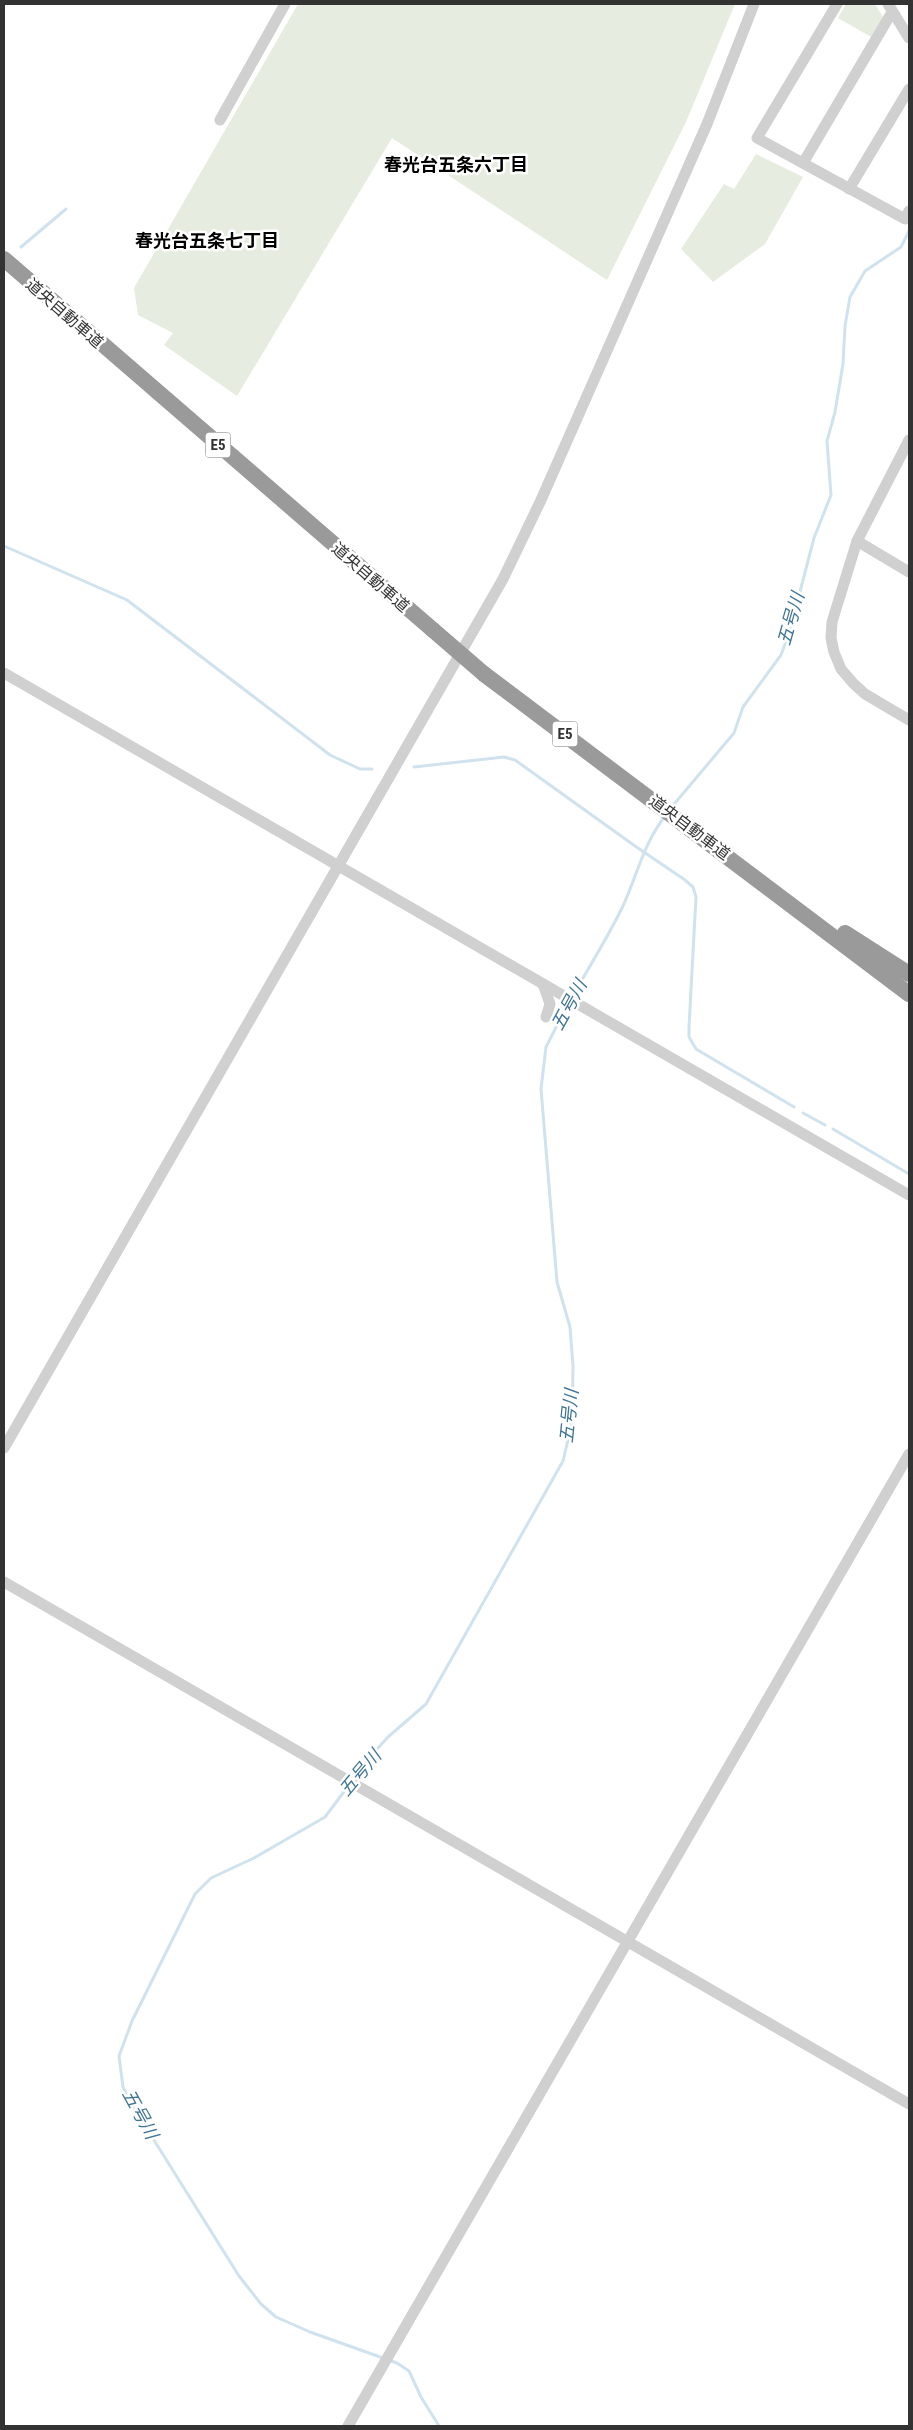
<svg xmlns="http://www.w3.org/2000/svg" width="913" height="2430" font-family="'Roboto Condensed','Noto Sans JP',sans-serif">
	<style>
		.green { fill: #e6ecdf }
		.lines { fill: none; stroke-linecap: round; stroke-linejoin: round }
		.stream { stroke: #cfe2ee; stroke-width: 3 }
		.minor { stroke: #d0d0d0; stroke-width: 11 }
		.highway { stroke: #9a9a9a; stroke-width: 16 }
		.highway-bridge { stroke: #9a9a9a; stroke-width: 16 }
		.labels { text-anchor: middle; stroke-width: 5; stroke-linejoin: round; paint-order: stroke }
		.shield { fill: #fff; stroke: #707070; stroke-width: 1 }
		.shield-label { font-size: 15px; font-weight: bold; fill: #333 }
		.street-label { font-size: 16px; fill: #333; stroke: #fff }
		.neighbourhood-label { font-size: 18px; font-weight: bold; fill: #000; stroke: #fff }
		.water-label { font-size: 18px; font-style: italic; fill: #3f7597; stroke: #fff }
	</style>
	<rect width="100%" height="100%" fill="#fff"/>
	<!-- green -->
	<g class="green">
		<polygon points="298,4 735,4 686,122 607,280 392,138 237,396 164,345 173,333 138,315 134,288"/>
		<polygon points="846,4 875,4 883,17 871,37 838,18"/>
		<polygon points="756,154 803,177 765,244 713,282 681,249 724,184 734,189"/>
	</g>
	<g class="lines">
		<!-- stream -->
		<g class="stream">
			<polyline points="21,247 66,209"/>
			<polyline points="4,546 127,600 330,755 360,769 372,769"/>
			<polyline points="414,767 504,757 515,760 635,846 685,880 693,887 696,897 689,1027 689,1037 696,1049 794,1107"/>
			<polyline points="670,809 734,733 743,707 781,655 790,630 814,538 831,495 827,441 835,412 843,364 845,326 850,297 865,271 901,247 909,231"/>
			<path d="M572 997C589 967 608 937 623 906 637 875 644 843 665 816"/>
			<polyline points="803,1113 825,1125"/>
			<polyline points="833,1129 909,1174"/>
			<polyline points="352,1780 359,1769 388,1737 426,1704 563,1461 572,1423 573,1366 570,1327 557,1282 541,1089 546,1047 569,1002"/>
			<polyline points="349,1785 325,1817 254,1858 211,1878 195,1894 132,2021 119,2056 123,2087 132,2105 239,2276 261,2304 276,2317 310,2332 397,2363 409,2371 421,2397 439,2426"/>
		</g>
		<!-- minor -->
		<g class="minor">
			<polyline points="837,4 757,138 905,219 909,211"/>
			<polyline points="888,4 909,38"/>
			<polyline points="220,120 285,4"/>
			<polyline points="803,163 892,12"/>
			<polyline points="849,189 909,89"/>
			<polyline points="909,440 857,541 832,622 831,638 834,652 841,669 853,683 865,694 909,720"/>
			<polyline points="857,541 909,572"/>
			<polyline points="4,673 909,1195"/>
			<polyline points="543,984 550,1004 546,1017"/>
			<polyline points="4,1448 503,579 541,500 707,124 754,4"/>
			<polyline points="4,1582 909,2104"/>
			<polyline points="348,2426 909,1454"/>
		</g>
		<!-- highway -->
		<g class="highway">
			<polyline points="4,259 433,630"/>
			<polyline points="484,674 909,994"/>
			<polyline points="845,933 909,974"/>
		</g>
		<!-- highway-bridge -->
		<polyline class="highway-bridge" points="433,630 484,674"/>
	</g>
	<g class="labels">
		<!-- shield labels -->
		<g class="shield">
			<rect x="205.5" y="432.5" width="25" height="25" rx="4"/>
			<rect x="552.5" y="721.5" width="25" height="25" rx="4"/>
		</g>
		<g class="shield-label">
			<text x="218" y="450">E5</text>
			<text x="565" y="739">E5</text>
		</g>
		<!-- street labels -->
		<g class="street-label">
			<text transform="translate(65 313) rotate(41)" y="6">道央自動車道</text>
			<text transform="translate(371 577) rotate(41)" y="6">道央自動車道</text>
			<text transform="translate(690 827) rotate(37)" y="6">道央自動車道</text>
		</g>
		<!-- neighbourhood labels -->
		<g class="neighbourhood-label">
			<text x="456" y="171">春光台五条六丁目</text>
			<text x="207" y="247">春光台五条七丁目</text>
		</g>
		<!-- water labels -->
		<g class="water-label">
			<text transform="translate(791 619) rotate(-74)" y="6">五号川</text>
			<text transform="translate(569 1005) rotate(-61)" y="6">五号川</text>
			<text transform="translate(569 1416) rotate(-84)" y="6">五号川</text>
			<text transform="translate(360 1773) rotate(-50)" y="6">五号川</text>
			<text transform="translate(140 2114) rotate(61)" y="6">五号川</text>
		</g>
	</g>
	<!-- border -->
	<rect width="913" height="2430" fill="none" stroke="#333333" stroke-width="10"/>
</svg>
